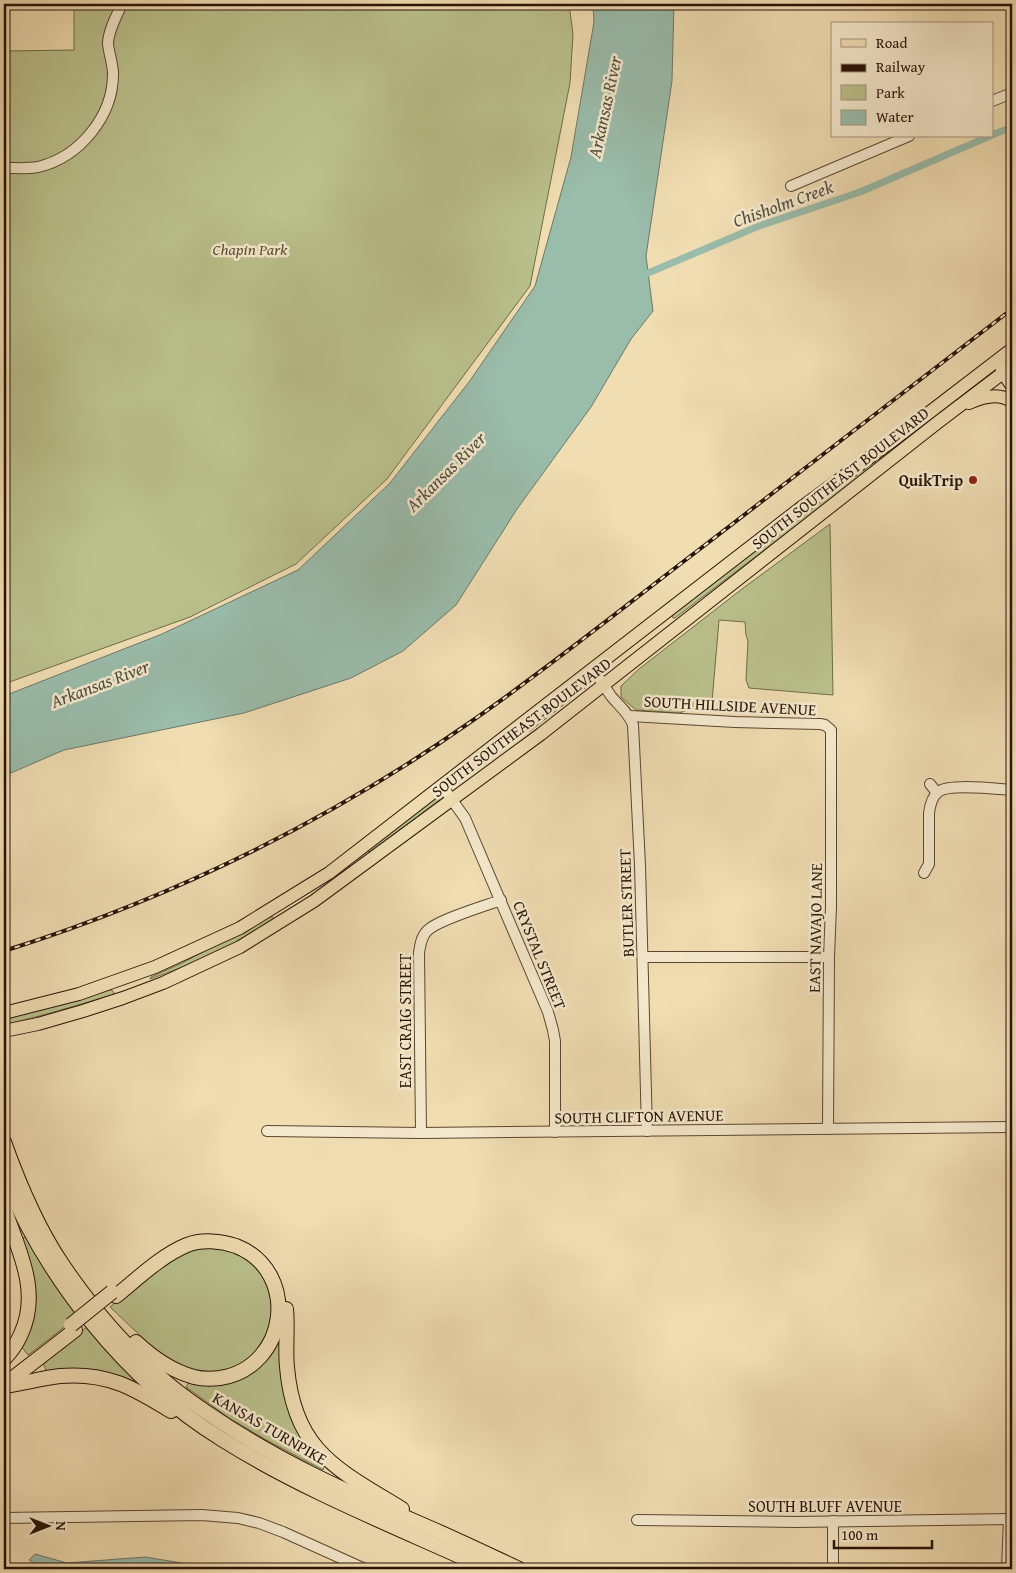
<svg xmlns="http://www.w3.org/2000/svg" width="1016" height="1573" font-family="'Gentium Book Plus',serif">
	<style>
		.green { fill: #bac18c; stroke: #716a49 }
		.water { fill: #9abcab; stroke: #6c7869 }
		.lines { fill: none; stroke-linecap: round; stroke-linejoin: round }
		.canal { stroke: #9abcab; stroke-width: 7 }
		.minor-casing { stroke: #5a4631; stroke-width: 12 }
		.major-casing { stroke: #281306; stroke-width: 14 }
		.highway-casing { stroke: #281306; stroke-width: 16 }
		.minor { stroke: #f5e9cd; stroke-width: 10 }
		.major { stroke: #f0ddb2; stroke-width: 12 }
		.highway { stroke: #f0ddb2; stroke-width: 14 }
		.rail-casing { stroke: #281306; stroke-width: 4 }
		.rail { stroke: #f5e9cd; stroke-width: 2; stroke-dasharray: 5.5; stroke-linecap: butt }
		.highway-bridge-casing { stroke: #281306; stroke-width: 16; stroke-linecap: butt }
		.highway-bridge { stroke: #f0ddb2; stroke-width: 14 }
		.poi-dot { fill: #8f2418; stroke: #f5e9cd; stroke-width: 2 }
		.labels { text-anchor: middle; stroke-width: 5; stroke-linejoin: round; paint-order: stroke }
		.park-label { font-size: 16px; font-style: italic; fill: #5b5035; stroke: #f5e9cd }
		.street-label { font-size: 16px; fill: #281306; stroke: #f5e9cd }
		.poi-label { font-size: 16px; font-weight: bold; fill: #281306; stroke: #f5e9cd; text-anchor: end }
		.water-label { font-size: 18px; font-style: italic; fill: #504e40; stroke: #f5e9cd }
	</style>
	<rect width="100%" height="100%" fill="#f0ddb2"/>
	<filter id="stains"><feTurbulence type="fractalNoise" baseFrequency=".004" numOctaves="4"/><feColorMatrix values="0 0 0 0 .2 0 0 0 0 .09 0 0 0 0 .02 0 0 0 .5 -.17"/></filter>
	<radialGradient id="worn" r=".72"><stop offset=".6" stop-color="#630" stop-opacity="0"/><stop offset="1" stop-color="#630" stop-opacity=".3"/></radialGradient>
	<!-- green -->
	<g class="green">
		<polygon points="74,4 569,4 573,34 570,83 530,286 387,479 296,564 190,617 4,684 4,51 74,50"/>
		<polygon points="948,401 952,407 675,618 673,618 672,616 680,608"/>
		<polygon points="830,524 833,695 749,688 746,680 748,641 746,635 745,622 719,620 712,702 679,713 636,710 621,697 621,686 639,669 742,589"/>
		<polygon points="588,679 592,679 594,681 530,731 525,731 525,729"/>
		<polygon points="440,793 444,795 442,798 372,851 369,852 367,851"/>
		<path d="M270 917H273L274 920C238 944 191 965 150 979L151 977 180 964Z"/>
		<polygon points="110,990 112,990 114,993 112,995 47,1014 4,1025 4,1019 41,1010"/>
		<path d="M27 1236 50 1278 80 1315 28 1355 21 1346C26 1333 33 1318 35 1304 38 1285 25 1257 20 1239Z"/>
		<polygon points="223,1247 247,1256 266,1277 274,1303 265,1348 246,1363 218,1374 190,1370 164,1355 147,1342 110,1307 172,1260 187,1251 198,1248"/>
		<polygon points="88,1326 136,1378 131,1383 48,1375 43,1363"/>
		<polygon points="278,1341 282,1343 284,1371 325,1464 323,1470 268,1441 229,1418 186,1387 190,1380 260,1365 273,1351"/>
	</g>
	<!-- water -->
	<g class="water">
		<polygon points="593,4 674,4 672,81 646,256 653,311 631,339 591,407 517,509 456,605 403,651 351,678 244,713 64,750 4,776 4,696 162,634 298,570 390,483 469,382 535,286 571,157 594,22"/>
		<polygon points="35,1554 67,1563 145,1557 188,1564 191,1569 43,1569 29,1560"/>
	</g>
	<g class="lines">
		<!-- canal -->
		<g class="canal">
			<polyline points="992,135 1012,127"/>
			<polyline points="641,276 759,226 860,192 990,136"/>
		</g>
		<!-- minor casing -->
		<g class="minor-casing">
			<g id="minor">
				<polyline points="992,101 1012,93"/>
				<path d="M4 168C15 168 28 169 38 167 80 157 113 116 113 74 113 64 109 54 108 44 108 31 117 15 122 4"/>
				<polyline points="791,186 909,136"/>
				<path d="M593 669C599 678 605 687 611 696 619 706 629 713 633 725L640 865 647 1131"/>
				<polyline points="630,716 735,722 820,724 825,725 831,730 831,907 829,957 828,1129"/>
				<polyline points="930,784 937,793"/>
				<polyline points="442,786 465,818 548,1012 553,1030 555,1041 555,1132"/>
				<path d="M924 873 929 864V813C930 805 932 797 938 792 949 783 997 789 1012 790"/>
				<polyline points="643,957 829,957"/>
				<polyline points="267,1131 421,1133 1012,1127"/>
				<path d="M421 1133 419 953C420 946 421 937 427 931 437 920 485 906 501 900"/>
				<polyline points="4,1518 202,1515 238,1518 259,1523 283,1532 365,1569"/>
				<polyline points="637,1520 795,1522 1012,1519"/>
				<polyline points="833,1521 833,1569"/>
				<polyline points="1007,1569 1009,1519"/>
			</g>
		</g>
		<!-- major casing -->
		<g class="major-casing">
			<g id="major">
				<polyline points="1001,366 1003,373 1012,386"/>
				<path d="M969 403C982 397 1000 392 1012 402"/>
				<polyline points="4,1013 79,994 155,967 240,928 329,873 798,510 896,438 1012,349"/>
				<polyline points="4,1031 38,1024 83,1011 123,998 163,983 240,947 314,901 541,734 937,423 1012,366"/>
			</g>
		</g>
		<!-- highway casing -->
		<g class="highway-casing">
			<g id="highway">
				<path d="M4 1142C19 1184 37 1227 62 1264 89 1304 122 1343 158 1375 173 1389 190 1401 206 1412 275 1460 353 1495 430 1528 460 1541 489 1555 519 1569"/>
				<path d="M4 1175C46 1279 127 1381 223 1440 306 1492 399 1528 488 1569"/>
				<path d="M4 1208C18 1249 41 1291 21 1334 17 1343 11 1352 4 1359"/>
				<path d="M116 1296C137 1279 162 1255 187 1245 202 1239 221 1241 236 1246 300 1271 289 1367 220 1378 212 1379 202 1379 194 1377 172 1371 152 1357 136 1342"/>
				<path d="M286 1309C288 1328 285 1348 287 1367 294 1451 337 1469 402 1509"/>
				<polyline points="4,1385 75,1330"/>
				<path d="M4 1386C23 1384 41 1378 60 1376 107 1372 134 1388 171 1411"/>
			</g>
		</g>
		<!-- minor -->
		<use href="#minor" class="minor"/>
		<!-- major -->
		<use href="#major" class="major"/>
		<!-- highway -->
		<use href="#highway" class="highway"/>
		<!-- rail casing -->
		<g class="rail-casing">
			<path id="rail" d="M4 951C169 899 327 822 469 723 547 669 621 609 696 552 801 471 907 390 1012 309"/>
		</g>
		<!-- rail -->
		<use href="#rail" class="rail"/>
		<!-- highway-bridge casing -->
		<g class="highway-bridge-casing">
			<polyline id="highway-bridge" points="71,1325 112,1292"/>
		</g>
		<!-- highway-bridge -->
		<use href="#highway-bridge" class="highway-bridge"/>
	</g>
	<!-- markers -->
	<circle class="poi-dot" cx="973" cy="480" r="5"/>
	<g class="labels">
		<!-- park labels -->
		<g class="park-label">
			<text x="250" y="255">Chapin Park</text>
		</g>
		<!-- street labels -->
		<g class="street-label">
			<text transform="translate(840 478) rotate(-38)" y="6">SOUTH SOUTHEAST BOULEVARD</text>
			<text transform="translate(730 705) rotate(3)" y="6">SOUTH HILLSIDE AVENUE</text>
			<text transform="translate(521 727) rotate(-37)" y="6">SOUTH SOUTHEAST BOULEVARD</text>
			<text transform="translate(626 903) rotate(-92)" y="6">BUTLER STREET</text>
			<text transform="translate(815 928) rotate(-89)" y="6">EAST NAVAJO LANE</text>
			<text transform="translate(540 955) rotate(68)" y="6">CRYSTAL STREET</text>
			<text transform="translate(405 1021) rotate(-90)" y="6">EAST CRAIG STREET</text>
			<text transform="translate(639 1116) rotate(-1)" y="6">SOUTH CLIFTON AVENUE</text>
			<text transform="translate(270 1428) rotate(30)" y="6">KANSAS TURNPIKE</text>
			<text x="825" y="1512">SOUTH BLUFF AVENUE</text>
		</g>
		<!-- poi labels -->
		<g class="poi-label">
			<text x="963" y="486">QuikTrip</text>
		</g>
		<!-- water labels -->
		<g class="water-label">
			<text transform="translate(605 107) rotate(-78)" y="6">Arkansas River</text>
			<text transform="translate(783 204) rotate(-20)" y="6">Chisholm Creek</text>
			<text transform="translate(446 472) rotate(-45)" y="6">Arkansas River</text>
			<text transform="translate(100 684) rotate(-21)" y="6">Arkansas River</text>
		</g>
	</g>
	<!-- margin -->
	<rect width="1016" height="1573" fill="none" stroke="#f0ddb2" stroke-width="20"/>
	<rect x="5" y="5" width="1006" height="1563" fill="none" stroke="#281306" stroke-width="2.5"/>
	<rect x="10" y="10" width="996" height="1553" fill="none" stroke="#281306"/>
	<!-- legend -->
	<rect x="831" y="22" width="162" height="115" fill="#f5e9cd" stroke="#a3937d"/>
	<rect x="841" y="39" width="25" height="8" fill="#f0ddb2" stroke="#a3937d"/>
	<text x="876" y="48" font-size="15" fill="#281306">Road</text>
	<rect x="841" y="64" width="25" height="8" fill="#281306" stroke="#a3937d"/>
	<text x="876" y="72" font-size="15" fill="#281306">Railway</text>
	<rect x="841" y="85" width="25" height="15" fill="#bac18c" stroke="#a3937d"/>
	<text x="876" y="98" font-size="15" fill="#281306">Park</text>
	<rect x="841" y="110" width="25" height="15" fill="#9abcab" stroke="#a3937d"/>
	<text x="876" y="122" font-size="15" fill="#281306">Water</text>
	<!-- north arrow -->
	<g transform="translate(48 1526) rotate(90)" stroke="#f5e9cd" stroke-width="4" paint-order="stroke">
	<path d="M0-4L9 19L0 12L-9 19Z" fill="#281306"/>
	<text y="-8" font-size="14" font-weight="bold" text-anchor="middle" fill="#281306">N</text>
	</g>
	<!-- scale -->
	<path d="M834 1540v8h98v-8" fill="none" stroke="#281306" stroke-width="2.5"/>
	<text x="841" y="1540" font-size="15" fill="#281306" stroke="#f5e9cd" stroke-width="4" paint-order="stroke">100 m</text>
	<rect width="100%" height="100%" filter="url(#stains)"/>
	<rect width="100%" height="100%" fill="url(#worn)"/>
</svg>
